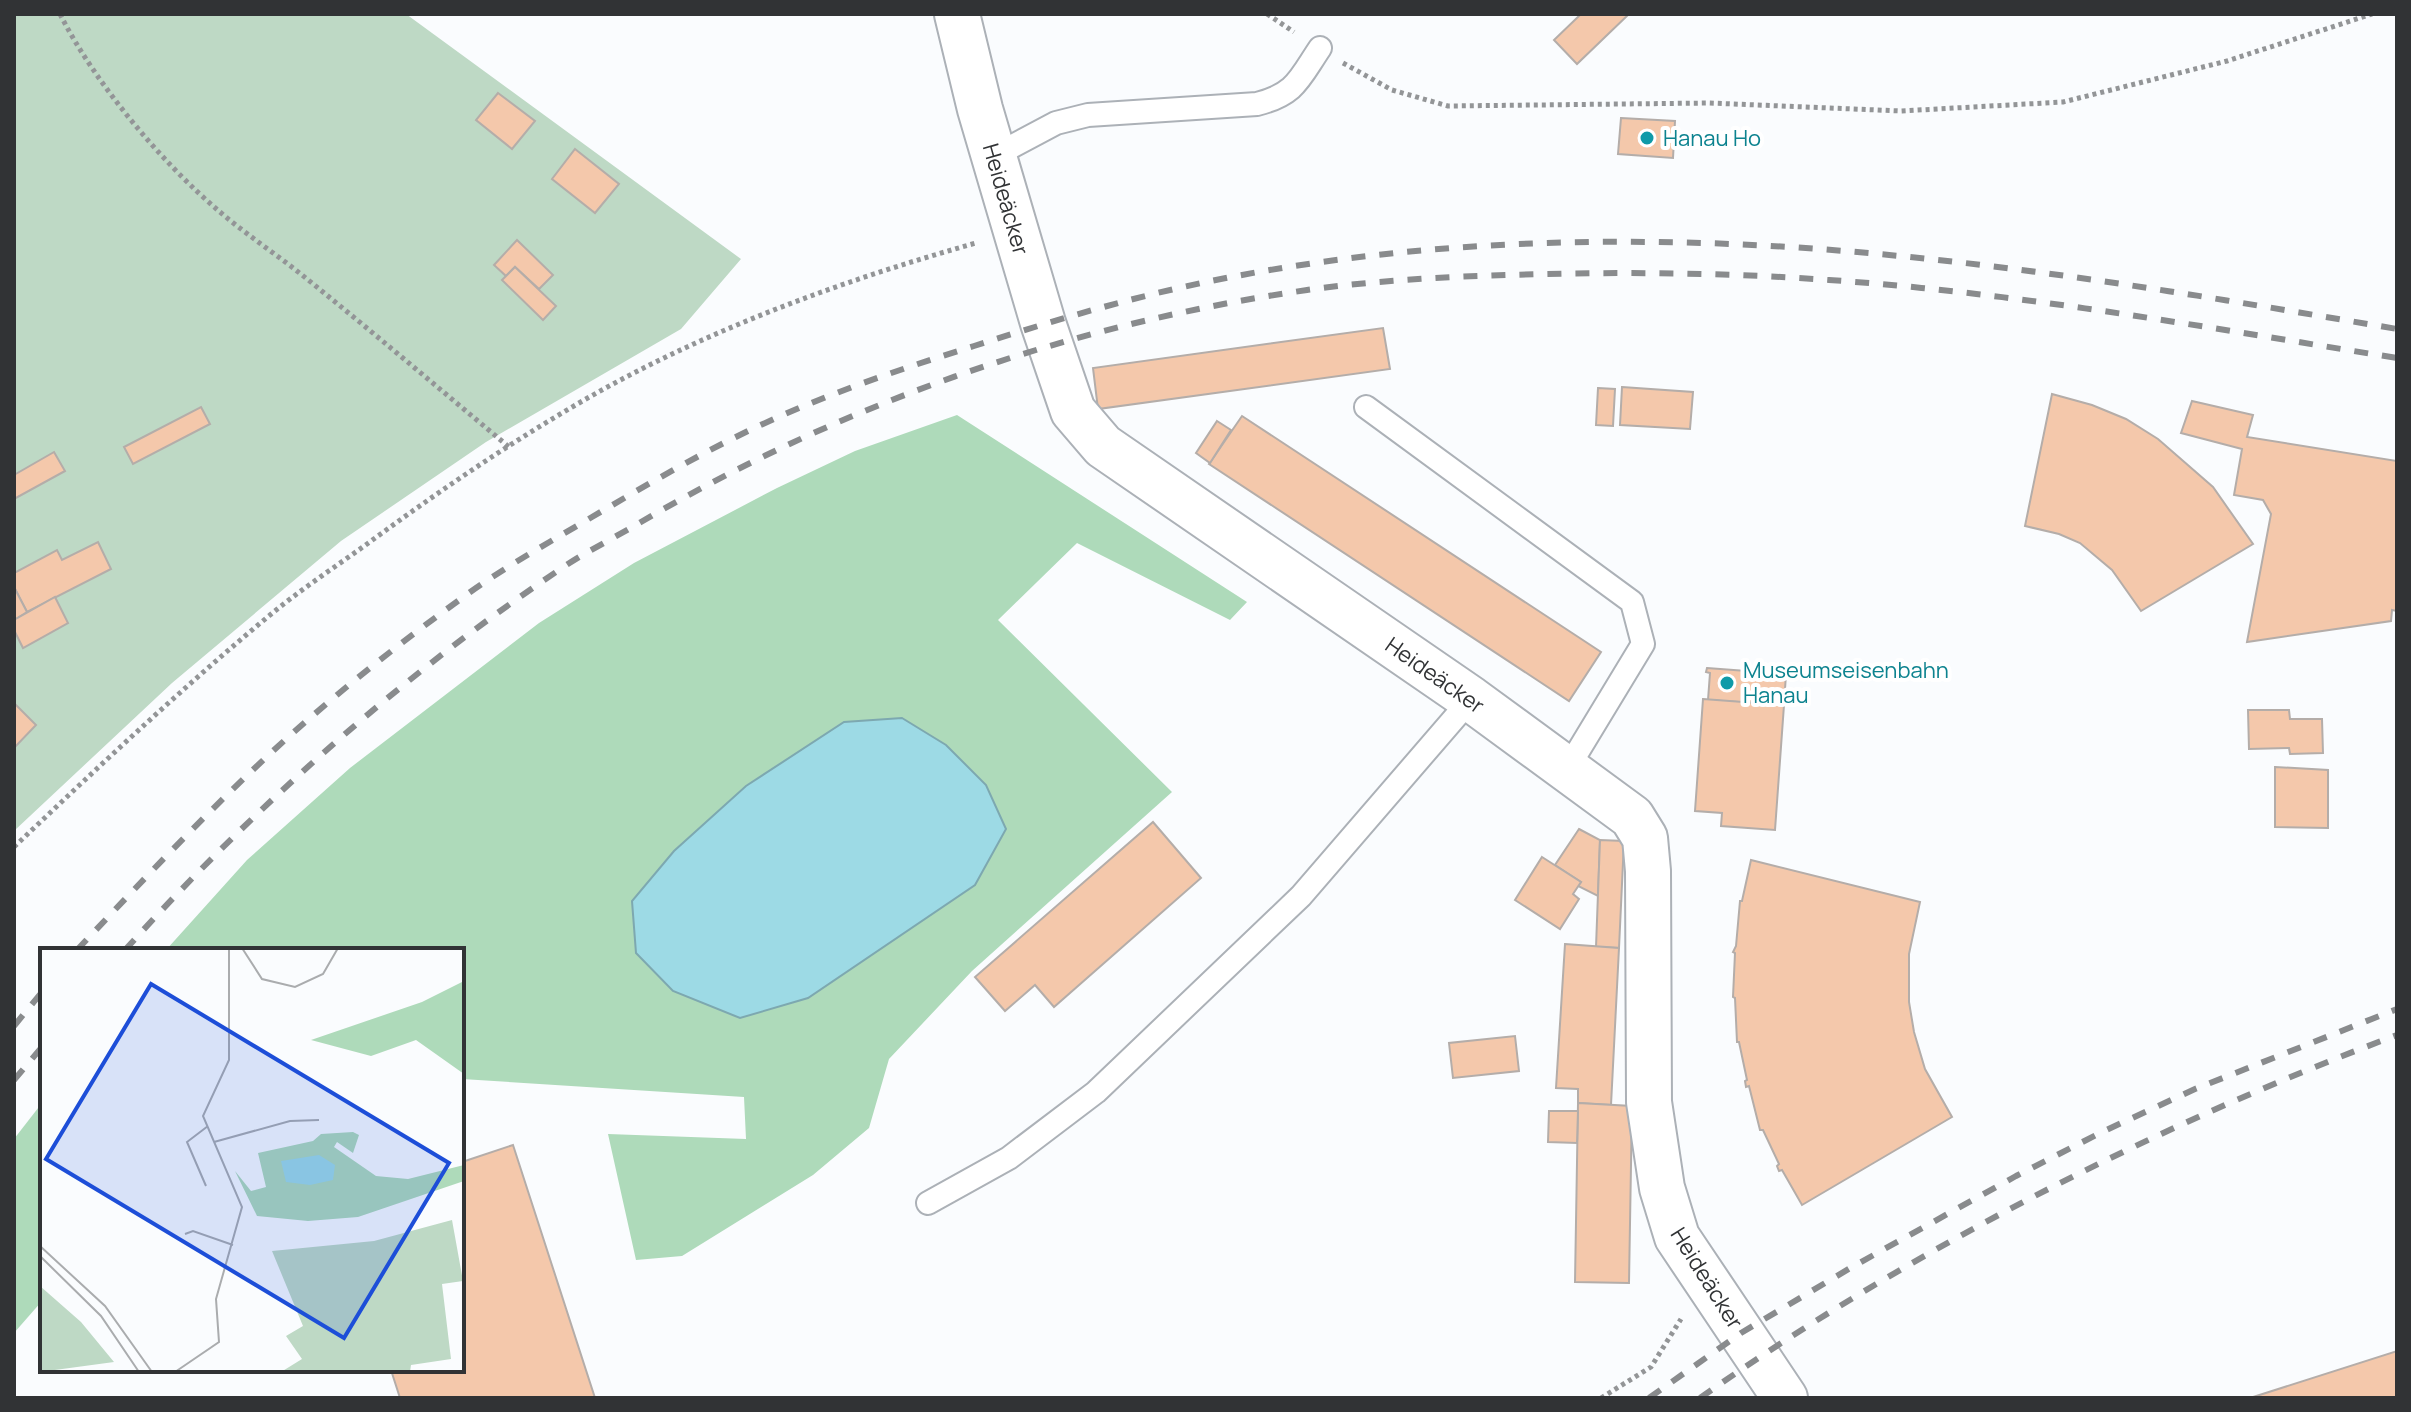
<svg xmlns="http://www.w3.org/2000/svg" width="2411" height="1412" font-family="Manrope,sans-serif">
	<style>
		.green { fill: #bed9c5 }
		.forest { fill: #aedaba }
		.water { fill: #9ddae5; stroke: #7da8b0; stroke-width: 2 }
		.building { fill: #f4c8ab; stroke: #b4ada9; stroke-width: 2 }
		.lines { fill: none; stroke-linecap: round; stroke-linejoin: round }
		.service-casing { stroke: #acb1b7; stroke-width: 26 }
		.minor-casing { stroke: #acb1b7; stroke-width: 48 }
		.path { stroke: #939597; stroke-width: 5; stroke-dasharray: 4 4; stroke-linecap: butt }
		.service { stroke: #fff; stroke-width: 22 }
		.minor { stroke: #fff; stroke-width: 44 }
		.rail { stroke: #898b8d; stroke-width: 6; stroke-dasharray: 14 14; stroke-linecap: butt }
		.culture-dot { fill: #0f9aa8; stroke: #fff; stroke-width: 3 }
		.labels { text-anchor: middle; stroke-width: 8; stroke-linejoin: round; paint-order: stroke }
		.culture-label { font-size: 22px; fill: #0d838f; stroke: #fff; text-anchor: start }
		.street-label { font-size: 22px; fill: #313335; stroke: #fff }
		.inset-road { fill: none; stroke: #aaacae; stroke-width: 2 }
		.view { fill: #1d4ed8; fill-opacity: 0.15; stroke: #1d4ed8; stroke-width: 4 }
		.inset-edge { fill: none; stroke: #313335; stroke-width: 4 }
	</style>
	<rect width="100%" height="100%" fill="#fafcfe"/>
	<!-- green -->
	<polygon class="green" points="14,14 406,14 741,259 681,329 486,442 341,541 172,683 14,831"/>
	<!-- forest -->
	<g class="forest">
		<polygon points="957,415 1247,602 1230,620 1077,543 998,620 1172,792 972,971 889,1059 869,1128 813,1175 682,1256 636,1260 608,1134 746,1139 744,1097 462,1079 462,950 166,950 247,860 350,768 539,623 634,563 777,488 855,451"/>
		<polygon points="42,1103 42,1301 14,1333 14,1139"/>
	</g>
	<!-- water -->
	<polygon class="water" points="902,718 946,745 986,785 1006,829 975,885 808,998 740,1018 673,991 636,953 632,901 674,851 746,786 844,722"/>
	<!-- building -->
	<g class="building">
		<polygon points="1581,14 1629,14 1577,64 1554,40"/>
		<polygon points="498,93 535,121 512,149 476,120"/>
		<polygon points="1621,118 1675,121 1673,158 1618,154"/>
		<polygon points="575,149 619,184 595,213 552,179"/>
		<polygon points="517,240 553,275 539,289 515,267 506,276 494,265"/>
		<polygon points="515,267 556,306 543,320 502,280"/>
		<polygon points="1383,328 1390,369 1098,409 1093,368"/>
		<polygon points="1622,387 1693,392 1690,429 1620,425"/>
		<polygon points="1598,388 1615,389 1613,426 1596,425"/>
		<polygon points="2052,394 2092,405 2126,419 2158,439 2213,487 2253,544 2141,611 2112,570 2080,543 2059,534 2025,526"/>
		<polygon points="2192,401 2253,415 2247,437 2397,461 2397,611 2392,610 2391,621 2247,642 2271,514 2263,500 2234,495 2242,449 2181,433"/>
		<polygon points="201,407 210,424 133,464 124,447"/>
		<polygon points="1242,416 1601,652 1569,701 1209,464"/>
		<polygon points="1217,421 1231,430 1210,463 1196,453"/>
		<polygon points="54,452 65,471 14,499 14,475"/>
		<polygon points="98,542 111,569 27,612 14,587 14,573 57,550 62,560"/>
		<polygon points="14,587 27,612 14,620"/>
		<polygon points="55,597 68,623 23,648 14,630 14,620"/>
		<polygon points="1707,668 1786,674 1784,705 1708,700 1710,673 1706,672"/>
		<polygon points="1703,699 1784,705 1775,830 1721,826 1722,813 1695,811"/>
		<polygon points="14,703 36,725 14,748"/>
		<polygon points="2248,710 2289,710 2290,719 2322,719 2323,753 2290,754 2289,748 2249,749"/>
		<polygon points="2275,767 2328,770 2328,828 2275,827"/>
		<polygon points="1153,822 1201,878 1054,1007 1035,985 1005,1011 975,977"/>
		<polygon points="1579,829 1600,840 1598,896 1578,886 1581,882 1555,865"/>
		<polygon points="1600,840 1624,841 1619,948 1596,947"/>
		<polygon points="1542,857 1581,882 1573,894 1579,899 1560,929 1515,900"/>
		<polygon points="1751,860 1920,902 1909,954 1909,1002 1914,1032 1925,1069 1952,1117 1802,1205 1782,1170 1779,1171 1777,1166 1779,1164 1763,1130 1760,1130 1749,1086 1746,1087 1745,1081 1747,1080 1739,1042 1737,1042 1735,998 1733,997 1735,953 1733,952 1736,946 1740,901 1742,901"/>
		<polygon points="1565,944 1619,948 1611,1105 1578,1103 1578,1089 1556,1088"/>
		<polygon points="1515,1036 1519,1071 1453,1078 1449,1043"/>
		<polygon points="1578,1103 1632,1106 1629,1283 1575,1282"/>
		<polygon points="1549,1111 1578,1111 1577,1143 1548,1142"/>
		<polygon points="513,1145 595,1398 400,1398 391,1370 462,1370 462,1162"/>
		<polygon points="2397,1351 2397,1398 2250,1398"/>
	</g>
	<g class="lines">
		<!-- service casing -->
		<g class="service-casing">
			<g id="service">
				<path d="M994 156 1056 123 1088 115 1257 104C1296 94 1299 79 1320 48"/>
				<polyline points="1366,407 1632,602 1643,644 1566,771"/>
				<polyline points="928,1203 1009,1158 1096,1092 1301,896 1471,699"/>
			</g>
		</g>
		<!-- minor casing -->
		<g class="minor-casing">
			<polyline id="minor" points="957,14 980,109 1043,323 1073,411 1103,446 1471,699 1632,817 1645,838 1648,871 1649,1102 1662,1188 1677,1237 1785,1398"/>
		</g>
		<!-- path -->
		<g class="path">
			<path d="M60 14C94 82 162 163 220 212 248 236 279 256 307 279 375 334 442 391 509 447"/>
			<polyline points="1267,14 1294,32"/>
			<polyline points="1343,63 1392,90 1448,106 1709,103 1901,111 2063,102 2227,61 2372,14"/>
			<path d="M14 847C97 768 181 689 270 615 300 590 335 567 367 544 435 494 505 446 579 403 701 332 840 281 976 243"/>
			<polyline points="1601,1398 1651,1367 1681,1319"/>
		</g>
		<!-- service -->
		<use href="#service" class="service"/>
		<!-- minor -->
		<use href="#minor" class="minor"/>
		<!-- rail -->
		<g class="rail">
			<path d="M77 950C141 882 205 814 274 750 333 696 397 645 462 598 503 568 548 543 592 517 643 487 694 457 748 431 821 396 897 370 974 346 1043 324 1112 303 1183 287 1336 253 1495 240 1651 242 1902 244 2150 287 2397 329"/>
			<path d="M125 950C255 806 403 674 565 566 589 550 616 537 641 522 846 402 1072 324 1307 290 1385 279 1464 276 1543 274 1639 272 1734 273 1829 280 2020 293 2209 328 2397 358"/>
			<polyline points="14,1026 42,992"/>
			<polyline points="14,1080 42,1047"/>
			<polyline points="1649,1398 1741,1333 1852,1267 2016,1176 2102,1132 2195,1089 2397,1009"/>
			<path d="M1700 1398C1910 1250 2157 1125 2397 1035"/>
		</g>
	</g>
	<!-- markers -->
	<g class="culture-dot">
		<circle cx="1647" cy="138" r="8"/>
		<circle cx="1727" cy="683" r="8"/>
	</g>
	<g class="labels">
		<!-- culture labels -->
		<g class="culture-label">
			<text x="1663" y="146">Hanau Ho</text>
			<text x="1743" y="678">Museumseisenbahn<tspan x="1743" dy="25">Hanau</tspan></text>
		</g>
		<!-- street labels -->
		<g class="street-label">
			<text transform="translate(1006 199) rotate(74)" y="8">Heideäcker</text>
			<text transform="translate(1435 675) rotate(35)" y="8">Heideäcker</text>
			<text transform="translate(1707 1278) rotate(58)" y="8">Heideäcker</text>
		</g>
	</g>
	<!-- overview -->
	<g transform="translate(40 948)">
		<rect width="424" height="424" fill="#fafcfe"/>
		<path d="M412 272 423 333 402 336 411 411 371 417 370 424H241L262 411 246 388 263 378 232 303 334 293ZM0 338 41 374 74 414 0 424Z" fill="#bed9c5"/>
		<path d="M424 33V126L376 92 331 108 271 92 382 54ZM313 184 319 187 313 205 297 194 294 199 336 228 368 231 424 217V233L318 269 268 273 217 268 195 223 211 243 226 239 218 205 273 193 281 186Z" fill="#aedaba"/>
		<path d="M279 207 295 217 293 232 270 237 246 234 241 213Z" fill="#9ddae5"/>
		<path class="inset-road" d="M202 0 222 31 255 39 283 26 298 0M174 194 250 173 279 172M166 238 147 194 168 178M145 286 153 283 193 297M0 298 65 358 112 424M0 308 61 368 99 424M135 424 179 394 176 351 202 259 163 168 189 112V0"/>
		<path class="view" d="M111 36 409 215 304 390 6 211Z"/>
		<rect width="424" height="424" class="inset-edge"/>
	</g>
	<!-- border -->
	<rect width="2411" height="1412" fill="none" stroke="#313335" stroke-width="32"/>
</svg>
